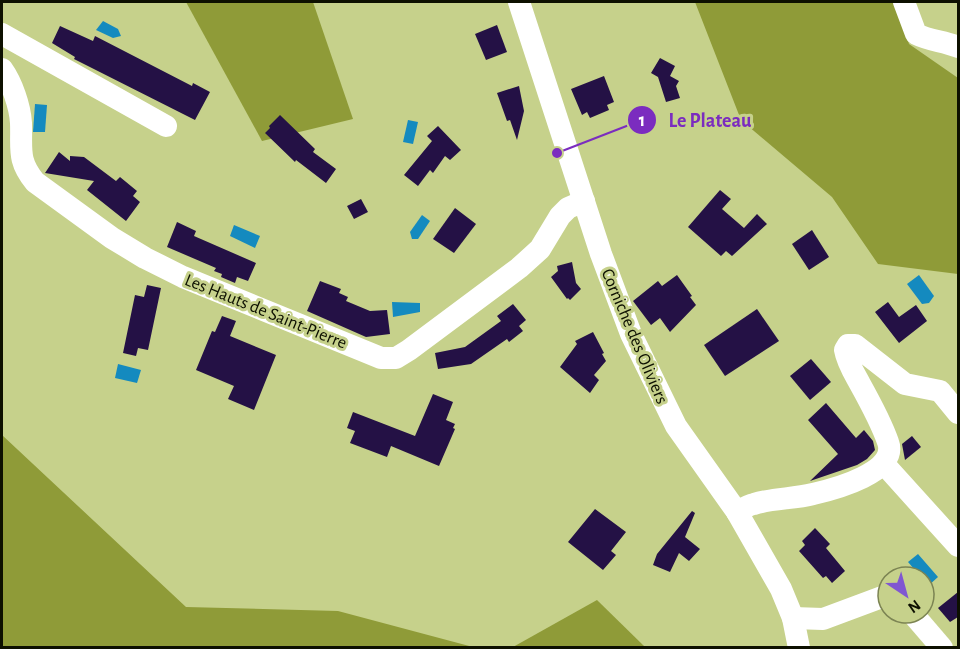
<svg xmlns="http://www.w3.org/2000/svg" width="960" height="649" font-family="'Alegreya Sans',sans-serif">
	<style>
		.forest { fill: #8f9b38 }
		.water { fill: #148abf }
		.building { fill: #241145 }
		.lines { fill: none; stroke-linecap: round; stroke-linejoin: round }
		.minor { stroke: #fff; stroke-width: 22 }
		.labels { text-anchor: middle; stroke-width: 6; stroke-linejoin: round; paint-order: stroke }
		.street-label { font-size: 18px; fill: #0d1000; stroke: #c6d18b }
		.leader { fill: none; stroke: #7b2cbf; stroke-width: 2 }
		.callout-dot { fill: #7b2cbf; stroke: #c6d18b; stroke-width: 2 }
		.mark-label { font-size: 18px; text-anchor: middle; font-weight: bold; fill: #fff }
		.callout-label { font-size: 20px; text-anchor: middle; font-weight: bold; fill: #7b2cbf; stroke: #c6d18b; stroke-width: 6; stroke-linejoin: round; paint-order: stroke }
	</style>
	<rect width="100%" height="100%" fill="#c6d18b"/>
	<!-- forest -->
	<g class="forest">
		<polygon points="186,2 313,2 353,119 262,141"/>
		<polygon points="695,2 896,2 909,44 958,78 958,274 878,264 832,197 741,120"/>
		<polygon points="2,435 186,607 338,611 473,647 2,647"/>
		<polygon points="597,600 645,647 513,647"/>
	</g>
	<!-- water -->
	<g class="water">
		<polygon points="103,21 118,29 121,36 113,38 96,30"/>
		<polygon points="35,104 47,105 45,132 33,132"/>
		<polygon points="408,120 418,122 413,144 403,142"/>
		<polygon points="422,215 430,221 418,239 412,239 410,232"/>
		<polygon points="234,225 260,236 255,248 230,236"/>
		<polygon points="919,275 934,296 929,303 922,304 907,284"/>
		<polygon points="392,302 420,303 420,312 393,317"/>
		<polygon points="118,364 141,370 137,383 115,378"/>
		<polygon points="918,554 938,577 928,586 924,581 924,577 921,577 908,562"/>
	</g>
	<!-- building -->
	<g class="building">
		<polygon points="497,25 507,52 486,60 475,34"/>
		<polygon points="60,26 93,41 95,36 192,86 193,83 210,92 195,120 74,59 75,57 52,43"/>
		<polygon points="660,58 675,66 670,76 679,81 676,86 680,98 666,102 658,77 651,73"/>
		<polygon points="604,76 614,102 607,105 609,110 590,118 587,112 582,115 571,89"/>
		<polygon points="519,86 524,111 517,140 510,120 507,121 497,93"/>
		<polygon points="280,115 315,149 313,152 336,169 326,183 296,160 295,162 265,133 270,128 269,126"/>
		<polygon points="438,126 461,150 450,160 445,156 433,173 430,170 418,186 404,175 432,141 427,136"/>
		<polygon points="59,152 70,161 70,156 84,157 116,181 120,177 137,191 133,196 140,202 126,221 87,190 94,181 45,173"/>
		<polygon points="720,190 731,199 722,209 744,228 757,214 767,224 732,256 726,251 721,256 688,227"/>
		<polygon points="361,199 368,212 354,219 347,206"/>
		<polygon points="455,208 476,224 454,253 433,239"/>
		<polygon points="177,222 196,231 194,236 256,263 248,281 237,277 235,283 221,277 222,274 214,271 216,268 167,247"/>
		<polygon points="812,230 829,257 809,270 792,244"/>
		<polygon points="572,262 576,283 581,289 570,300 568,298 567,299 551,277 558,271 557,266"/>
		<polygon points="677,275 692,296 690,297 696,305 670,332 660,318 651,325 633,301 658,281 662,286"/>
		<polygon points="320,281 341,289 339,293 348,297 346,301 370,311 387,310 390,334 366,337 307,311"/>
		<polygon points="147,285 161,288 148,350 138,348 136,356 123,353 135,295 144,297"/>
		<polygon points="888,302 899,317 916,305 927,321 899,343 875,312"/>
		<polygon points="513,304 526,320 519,326 523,331 509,342 507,339 471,364 438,369 435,353 465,347 501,321 497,316"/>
		<polygon points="757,309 779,341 725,376 704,345"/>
		<polygon points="222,316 236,321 230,336 276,355 254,410 228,399 234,386 196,370 212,331 215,332"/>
		<polygon points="593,332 604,353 602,354 606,361 594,375 599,380 590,393 560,367 577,344 575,341"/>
		<polygon points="811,359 831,382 810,400 790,376"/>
		<polygon points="433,394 453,402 446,420 455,424 453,428 455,429 439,466 391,446 387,457 350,443 355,431 347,428 353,412 415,436"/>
		<polygon points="826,403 856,438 864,430 873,441 875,450 867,459 857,465 810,481 838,454 808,420"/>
		<polygon points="912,436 921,447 905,460 902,444"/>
		<polygon points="595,509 626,532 611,551 616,555 603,570 568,542"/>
		<polygon points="692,511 695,513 685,537 700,549 689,561 679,553 670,572 653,565 657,554"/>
		<polygon points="815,528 830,544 826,548 845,571 832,583 826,576 823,578 799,551 805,545 802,541"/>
		<polygon points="958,592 958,617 950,622 938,608"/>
	</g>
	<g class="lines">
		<!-- minor -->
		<g class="minor">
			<polyline points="519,2 601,254 631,334 676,426 737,512 781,589 793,618 799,648"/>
			<path d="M904 2 916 34C930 41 944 41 958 47"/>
			<polyline points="2,34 166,126"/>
			<path d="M2 69C12 83 20 106 21 123 22 149 17 160 35 182L112 238 145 258 183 277 381 358H396L409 350 519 268 540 249 560 216 568 208 584 201"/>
			<polyline points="884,464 958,546"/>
			<path d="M737 512C742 509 748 505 754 504 773 498 794 499 813 494 835 489 899 472 888 442 881 422 870 402 860 384 854 373 847 362 845 350L848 345H855L905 384 940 391 958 413"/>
			<polyline points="912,613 942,648"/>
			<polyline points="793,618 823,619 882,597 888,597"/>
		</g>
	</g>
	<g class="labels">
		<!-- street labels -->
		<g class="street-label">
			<text transform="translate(266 311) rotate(22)" y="6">Les Hauts de Saint-Pierre</text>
			<text transform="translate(635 336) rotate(67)" y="6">Corniche des Oliviers</text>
		</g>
	</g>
	<!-- callouts -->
	<path class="leader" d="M557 153L642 120"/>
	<g class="callout-dot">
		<circle cx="557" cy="153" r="6"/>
		<circle cx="642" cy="120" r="15"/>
	</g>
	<g class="mark-label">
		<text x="642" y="126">1</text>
	</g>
	<g class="callout-label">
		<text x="710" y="127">Le Plateau</text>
	</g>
	<!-- border -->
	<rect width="960" height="649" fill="none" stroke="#0d1000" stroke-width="6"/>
	<!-- north arrow -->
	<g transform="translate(906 595) rotate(144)"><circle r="28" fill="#c6d18b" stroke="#7c8453" stroke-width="1.5"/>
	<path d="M0-4.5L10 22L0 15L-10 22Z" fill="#8057d1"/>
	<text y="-9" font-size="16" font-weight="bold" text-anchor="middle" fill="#0d1000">N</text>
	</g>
</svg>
